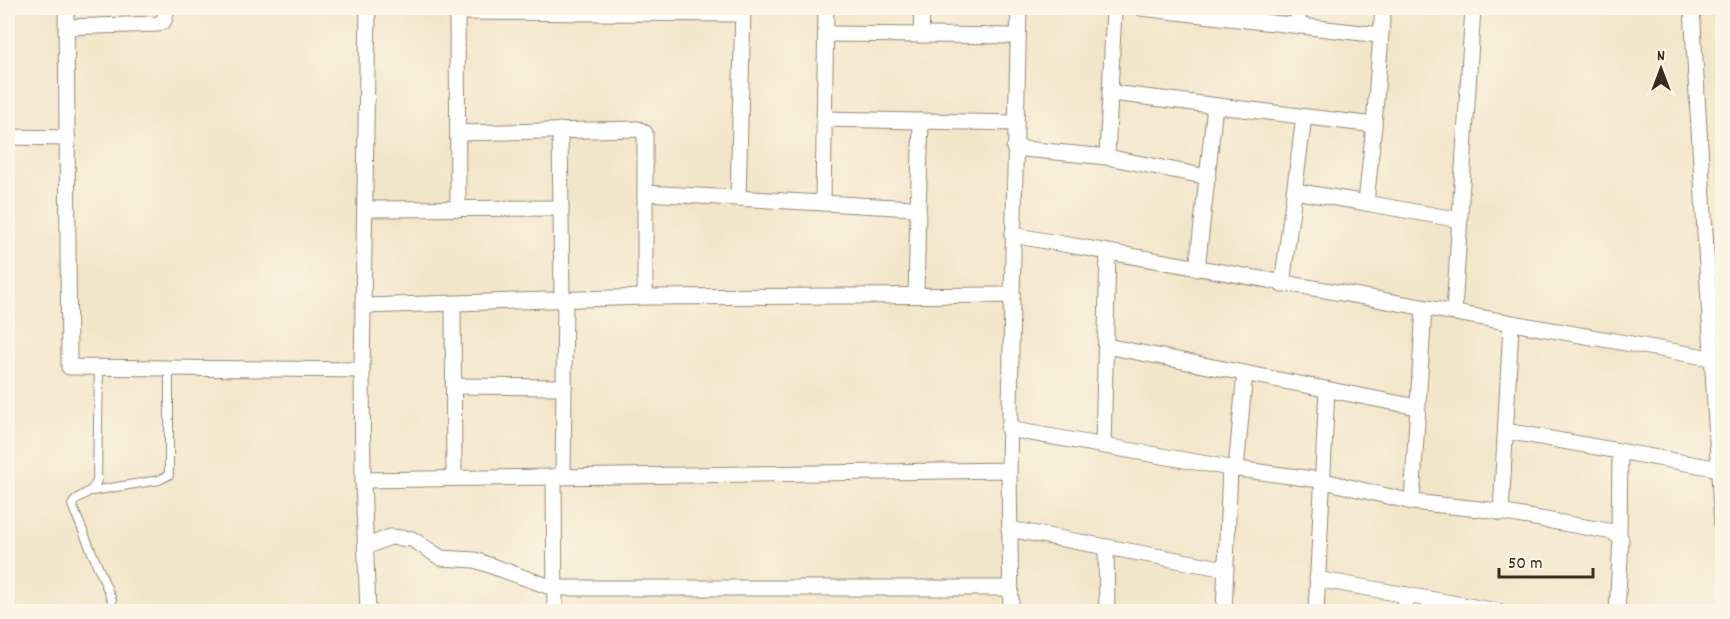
<svg xmlns="http://www.w3.org/2000/svg" width="1730" height="619" font-family="Dekko,sans-serif">
	<style>
		.lines { fill: none; stroke-linecap: round; stroke-linejoin: round }
		.service-casing { stroke: #968874; stroke-width: 10 }
		.minor-casing { stroke: #968874; stroke-width: 17 }
		.service { stroke: #fff; stroke-width: 8 }
		.minor { stroke: #fff; stroke-width: 15 }
	</style>
	<rect width="100%" height="100%" fill="#fcf5e5"/>
	<filter id="ink" filterUnits="userSpaceOnUse"><feTurbulence type="fractalNoise" baseFrequency=".0167" numOctaves="2"/><feDisplacementMap in="SourceGraphic" scale="12" xChannelSelector="R" yChannelSelector="G"/><feConvolveMatrix kernelMatrix="1 2 1 2 8 2 1 2 1" color-interpolation-filters="sRGB"/></filter>
	<filter id="wash" filterUnits="userSpaceOnUse"><feTurbulence type="fractalNoise" baseFrequency=".008" numOctaves="4" result="noise"/><feDisplacementMap in="SourceGraphic" scale="24" xChannelSelector="R" yChannelSelector="G"/><feGaussianBlur stdDeviation="1.35" result="paint"/><feColorMatrix in="noise" values="0 0 0 0 0 0 0 0 0 0 0 0 0 0 0 0 0 1.4 0 .05"/><feComposite in="paint" operator="in"/></filter>
	<g filter="url(#wash)">
		<rect width="100%" height="100%" fill="#f2e6ca"/>
	</g>
	<g filter="url(#ink)">
		<g class="lines">
			<!-- service casing -->
			<g class="service-casing">
				<g id="service">
					<path d="M99 368 97 480C93 495 78 493 72 505L112 600 111 612"/>
					<polyline points="92,491 159,480 169,475 169,368"/>
				</g>
			</g>
			<!-- minor casing -->
			<g class="minor-casing">
				<g id="minor">
					<polyline points="66,8 69,367 362,370 368,8"/>
					<polyline points="457,8 458,209"/>
					<polyline points="1141,8 1380,35"/>
					<polyline points="1692,8 1722,526"/>
					<polyline points="457,12 742,14"/>
					<polyline points="1298,26 1298,8"/>
					<polyline points="67,27 158,24 164,21 167,8"/>
					<polyline points="826,34 1018,36"/>
					<polyline points="921,35 922,8"/>
					<polyline points="1112,93 1374,125 1366,203 1460,220"/>
					<polyline points="824,119 1015,123"/>
					<polyline points="1374,125 1383,8"/>
					<polyline points="560,130 562,300"/>
					<polyline points="458,133 638,129 645,133 645,193"/>
					<polyline points="8,137 68,138"/>
					<polyline points="1014,148 1107,157 1114,8"/>
					<polyline points="1107,157 1208,177"/>
					<polyline points="1294,191 1367,203"/>
					<polyline points="738,197 743,8"/>
					<polyline points="823,201 826,8"/>
					<polyline points="365,209 561,208"/>
					<polyline points="918,211 921,121"/>
					<polyline points="1012,235 1722,360"/>
					<polyline points="1197,269 1215,106"/>
					<polyline points="1282,285 1304,117"/>
					<polyline points="1012,295 1019,8"/>
					<polyline points="645,297 645,193 913,208 918,211 916,295"/>
					<polyline points="453,304 454,478"/>
					<polyline points="1454,311 1473,8"/>
					<polyline points="1106,346 1417,407"/>
					<polyline points="362,370 363,480 1009,470 1012,295 645,297 364,306"/>
					<polyline points="453,386 564,387"/>
					<polyline points="1008,429 1230,468 1320,480 1412,502 1489,510 1613,532 1621,539 1617,612"/>
					<polyline points="1506,431 1720,469"/>
					<polyline points="1103,446 1108,253"/>
					<polyline points="1236,469 1245,373"/>
					<polyline points="1009,470 1011,612"/>
					<polyline points="554,476 555,612"/>
					<polyline points="563,476 565,300"/>
					<polyline points="363,480 368,612"/>
					<polyline points="1412,502 1424,308"/>
					<polyline points="1501,513 1511,325"/>
					<polyline points="1009,529 1226,569"/>
					<polyline points="1619,534 1620,452"/>
					<polyline points="368,546 390,537 412,539 441,558 475,560 553,588 1010,588"/>
					<polyline points="1106,547 1107,612"/>
					<polyline points="1317,579 1502,612"/>
					<polyline points="1224,612 1230,468"/>
					<polyline points="1316,612 1327,389"/>
					<polyline points="1405,612 1406,595"/>
				</g>
			</g>
			<!-- service -->
			<use href="#service" class="service"/>
			<!-- minor -->
			<use href="#minor" class="minor"/>
		</g>
	</g>
	<!-- margin -->
	<rect width="1730" height="619" fill="none" stroke="#fcf5e5" stroke-width="30"/>
	<!-- north arrow -->
	<g transform="translate(1661 69)" stroke="#fcf5e5" stroke-width="4.5" paint-order="stroke">
	<path d="M0-4.5L10 22L0 15L-10 22Z" fill="#3b2a1e"/>
	<text y="-9" font-size="16" font-weight="bold" text-anchor="middle" fill="#3b2a1e">N</text>
	</g>
	<!-- scale -->
	<path d="M1499 568v9h94v-9" fill="none" stroke="#3b2a1e" stroke-width="3"/>
	<text x="1508" y="568" font-size="18" fill="#3b2a1e" stroke="#fcf5e5" stroke-width="4.5" paint-order="stroke">50 m</text>
</svg>
